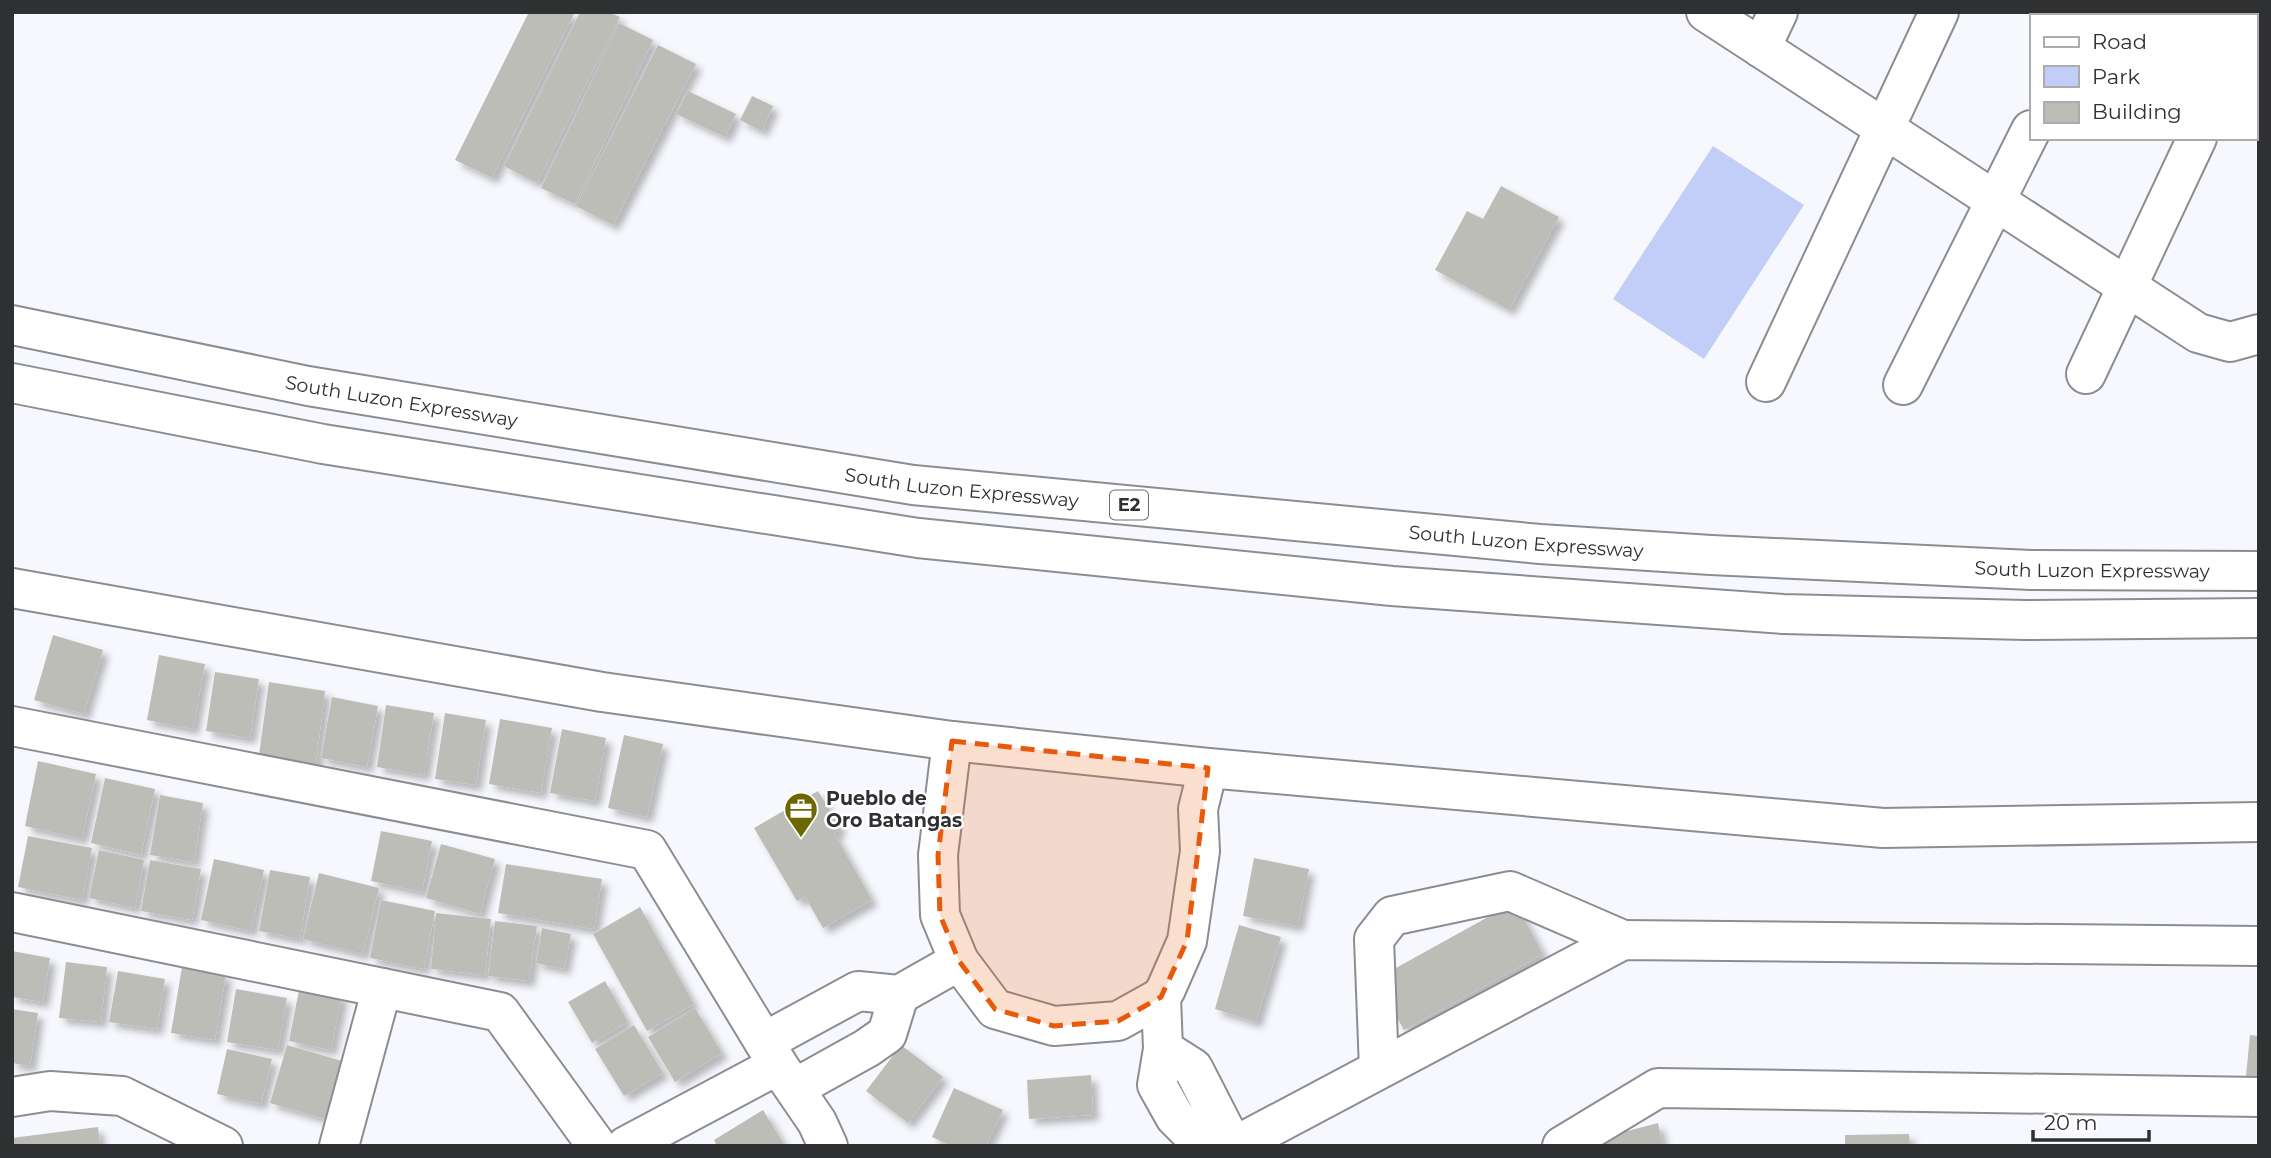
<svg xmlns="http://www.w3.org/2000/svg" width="2271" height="1158" font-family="Montserrat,sans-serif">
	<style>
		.green { fill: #c2cef8 }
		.building { fill: #bdbdb7; filter: url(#shadow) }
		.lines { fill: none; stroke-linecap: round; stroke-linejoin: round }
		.minor-casing { stroke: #8c8d92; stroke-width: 42 }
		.highway-casing { stroke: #8c8d92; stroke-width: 42 }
		.minor { stroke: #fff; stroke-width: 38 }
		.highway { stroke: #fff; stroke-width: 38 }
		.marked { fill: #e8590c; fill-opacity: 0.2; stroke: #e8590c; stroke-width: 5; stroke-dasharray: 14 9; stroke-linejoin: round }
		.labels { text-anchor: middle; stroke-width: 5; stroke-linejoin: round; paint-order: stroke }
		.shield { fill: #fff; stroke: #6d6e70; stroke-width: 2 }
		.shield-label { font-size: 18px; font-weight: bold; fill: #2f3032 }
		.street-label { font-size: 19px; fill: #2f3032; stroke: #fff }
		.poi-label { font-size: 19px; font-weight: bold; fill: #2f3032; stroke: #fff; text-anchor: start }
	</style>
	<defs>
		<filter id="shadow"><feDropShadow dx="6" dy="6" stdDeviation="3.5" flood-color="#0004"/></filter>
	</defs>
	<rect width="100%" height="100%" fill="#f7f8fd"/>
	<!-- green -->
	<polygon class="green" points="1713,146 1804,205 1704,359 1613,299"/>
	<!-- building -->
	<g class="building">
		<polygon points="529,12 575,12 492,178 455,160"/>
		<polygon points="580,12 609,12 620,17 537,183 504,166"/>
		<polygon points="619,23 653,40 575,204 541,188"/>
		<polygon points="658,45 696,64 613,225 576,206"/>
		<polygon points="688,91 736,114 725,137 676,114"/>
		<polygon points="752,96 773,106 762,131 740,120"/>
		<polygon points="1501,186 1559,217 1509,310 1435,270 1467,211 1483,219"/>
		<polygon points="53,635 103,650 84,714 34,700"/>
		<polygon points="159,655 205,664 193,729 147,720"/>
		<polygon points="215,672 259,679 250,738 206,731"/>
		<polygon points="269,682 325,691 315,771 258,762"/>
		<polygon points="332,697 378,706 367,767 321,758"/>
		<polygon points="386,705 434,713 424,775 377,767"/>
		<polygon points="445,713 486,720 476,785 435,779"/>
		<polygon points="500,719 552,728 541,793 489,784"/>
		<polygon points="562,729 606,738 595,801 550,793"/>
		<polygon points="624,735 663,744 647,817 608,808"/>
		<polygon points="38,761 96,774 82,839 25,826"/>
		<polygon points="105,778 155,789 141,855 91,843"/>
		<polygon points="818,791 841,829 834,833 872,900 823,928 805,897 797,901 754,828"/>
		<polygon points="160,795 203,803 194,862 150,855"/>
		<polygon points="381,831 432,841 422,892 371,881"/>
		<polygon points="28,836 92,848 82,900 18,887"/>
		<polygon points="441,844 495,859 480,914 426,898"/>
		<polygon points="99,850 144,860 135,908 89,898"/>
		<polygon points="1254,858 1309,869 1298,926 1243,916"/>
		<polygon points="214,859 264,870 251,931 201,920"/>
		<polygon points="150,860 201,869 192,920 141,911"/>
		<polygon points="506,864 602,879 594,929 498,913"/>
		<polygon points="270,870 310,877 300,939 259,931"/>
		<polygon points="319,873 379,888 363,954 303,939"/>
		<polygon points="381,900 435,911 424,969 370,958"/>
		<polygon points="1515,902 1543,954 1404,1030 1376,979"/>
		<polygon points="640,907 694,1004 647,1031 593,934"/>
		<polygon points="436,913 491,919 485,975 431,969"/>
		<polygon points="495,921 537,926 529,981 488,976"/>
		<polygon points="1239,925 1281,937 1256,1022 1215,1009"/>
		<polygon points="542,928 571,934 564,969 536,963"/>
		<polygon points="12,951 50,958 43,1002 12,997"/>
		<polygon points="66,962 107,967 101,1022 59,1018"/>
		<polygon points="182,967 226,974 215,1040 171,1033"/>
		<polygon points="118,971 165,979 157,1029 109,1022"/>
		<polygon points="605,981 628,1022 592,1043 568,1002"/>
		<polygon points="300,985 342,995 331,1050 289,1041"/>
		<polygon points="236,989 287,998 278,1050 227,1042"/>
		<polygon points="695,1008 722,1053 675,1082 648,1037"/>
		<polygon points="12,1009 38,1013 30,1066 12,1063"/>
		<polygon points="634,1025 663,1073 624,1096 595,1049"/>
		<polygon points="2250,1035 2259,1036 2259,1078 2246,1076"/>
		<polygon points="287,1045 349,1063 332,1121 270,1103"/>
		<polygon points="901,1045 943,1077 908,1123 866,1091"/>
		<polygon points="227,1049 272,1059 261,1104 217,1094"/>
		<polygon points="1091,1075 1093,1115 1029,1119 1027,1080"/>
		<polygon points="954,1088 1003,1110 986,1146 951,1146 932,1137"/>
		<polygon points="763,1110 785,1146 717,1146 714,1140"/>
		<polygon points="1658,1123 1663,1146 1575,1146 1574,1145"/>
		<polygon points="98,1127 100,1146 12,1146 12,1138"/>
		<polygon points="1909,1134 1910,1146 1845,1146 1845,1135"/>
	</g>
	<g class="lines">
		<!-- minor casing -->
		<g class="minor-casing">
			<g id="minor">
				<polyline points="1706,12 2198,333 2230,342 2259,334"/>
				<polyline points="2089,16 2091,12"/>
				<polyline points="2254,16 2256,12"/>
				<polyline points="1761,48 1778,12"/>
				<polyline points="2086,374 2197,138"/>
				<polyline points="1766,382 1939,12"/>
				<polyline points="1903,385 2031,130"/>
				<polyline points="12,588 602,692 952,741 1208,768 1883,828 2259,822"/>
				<polyline points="12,726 647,850 778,1065 817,1122 828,1146"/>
				<polyline points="952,741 938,855 940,915 959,961 995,1009 1054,1026 1118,1021 1161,997 1166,989 1187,941 1200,851 1198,809 1208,768"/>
				<polyline points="12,912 500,1012 597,1146"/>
				<polyline points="1161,997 1163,1049 1157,1085 1175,1117 1204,1146"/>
				<polyline points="764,1042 858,991 899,995 959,961"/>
				<polyline points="1163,1049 1193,1068 1233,1146"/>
				<polyline points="1379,1069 1374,939 1392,916 1510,891 1623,940"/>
				<polyline points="795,1088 867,1048 887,1034 899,995"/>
				<polyline points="12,1097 50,1091 122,1096 223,1146"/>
				<polyline points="339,1146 382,988"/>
				<polyline points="626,1146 778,1065"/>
				<polyline points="1235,1146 1623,940 2259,946"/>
				<polyline points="1562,1146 1658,1088 2259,1097"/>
			</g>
		</g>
		<!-- highway casing -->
		<g class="highway-casing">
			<g id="highway">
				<path id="s1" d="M12 325 308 386 913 485 1540 544 1711 555 2031 570 2259 571"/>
				<polyline points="12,383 323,444 918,538 1392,586 1783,614 2025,620 2259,618"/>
			</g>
		</g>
		<!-- minor -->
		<use href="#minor" class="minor"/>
		<!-- highway -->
		<use href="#highway" class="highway"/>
	</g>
	<!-- marked area -->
	<path class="marked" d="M952 741 1208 768 1187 941 1161 997 1118 1021 1054 1026 995 1009 959 961 940 915 938 855Z"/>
	<!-- icons -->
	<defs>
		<g id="office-pin" transform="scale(1.75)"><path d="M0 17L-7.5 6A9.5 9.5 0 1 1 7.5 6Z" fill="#6c6700" stroke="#fff"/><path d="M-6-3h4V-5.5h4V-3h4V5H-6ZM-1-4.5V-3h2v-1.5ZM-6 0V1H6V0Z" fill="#fff"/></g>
	</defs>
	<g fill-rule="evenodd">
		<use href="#office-pin" x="801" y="809"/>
	</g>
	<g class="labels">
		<!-- shield labels -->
		<rect class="shield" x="1110" y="490.5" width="38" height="29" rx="5"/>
		<g class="shield-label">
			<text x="1129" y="511">E2</text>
		</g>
		<!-- street labels -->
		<g class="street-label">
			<text dy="7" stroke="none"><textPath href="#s1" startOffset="397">South Luzon Expressway</textPath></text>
			<text dy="7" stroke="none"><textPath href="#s1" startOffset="964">South Luzon Expressway</textPath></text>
			<text dy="7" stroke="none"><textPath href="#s1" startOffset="1531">South Luzon Expressway</textPath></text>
			<text dy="7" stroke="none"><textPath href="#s1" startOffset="2098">South Luzon Expressway</textPath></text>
		</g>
		<!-- poi labels -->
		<g class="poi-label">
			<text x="826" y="805">Pueblo de<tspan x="826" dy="22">Oro Batangas</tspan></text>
		</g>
	</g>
	<!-- border -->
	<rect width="2271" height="1158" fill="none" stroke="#2f3032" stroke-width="28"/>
	<!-- legend -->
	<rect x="2030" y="14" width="228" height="126" fill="#ffffff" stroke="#acacad" stroke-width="2"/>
	<rect x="2044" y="37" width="35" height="10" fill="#ffffff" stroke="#acacad" stroke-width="2"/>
	<text x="2092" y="49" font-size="21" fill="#2f3032">Road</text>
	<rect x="2044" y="66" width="35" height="21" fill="#c2cef8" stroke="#acacad" stroke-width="2"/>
	<text x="2092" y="84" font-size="21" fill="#2f3032">Park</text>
	<rect x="2044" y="102" width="35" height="21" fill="#bdbdb7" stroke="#acacad" stroke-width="2"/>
	<text x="2092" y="119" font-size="21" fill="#2f3032">Building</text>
	<!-- scale -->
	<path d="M2033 1130v10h116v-10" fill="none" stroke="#2f3032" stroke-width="3.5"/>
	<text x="2044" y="1130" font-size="21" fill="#2f3032" stroke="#ffffff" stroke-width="5" paint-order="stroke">20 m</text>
</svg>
